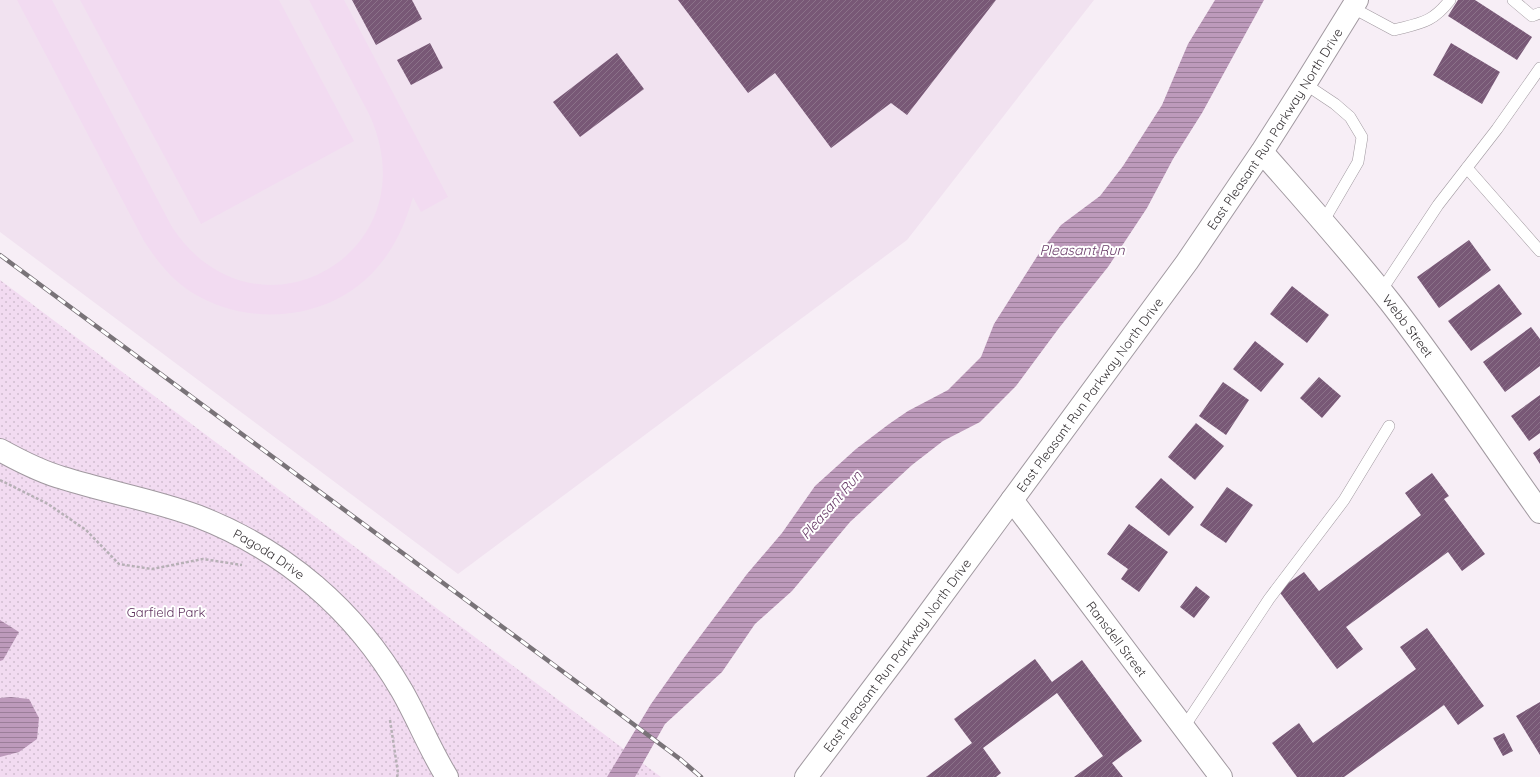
<svg xmlns="http://www.w3.org/2000/svg" width="1540" height="777" font-family="Quicksand,sans-serif">
	<style>
		.built { fill: #f1e2f0 }
		.green { fill: url(#green-dots) }
		.pitch { fill: #f2dbf1 }
		.water { fill: url(#water-rules) }
		.building { fill: url(#building-hatch) }
		.lines { fill: none; stroke-linecap: round; stroke-linejoin: round }
		.lane-casing { stroke: #a199a0; stroke-width: 12 }
		.street-casing { stroke: #a199a0; stroke-width: 24 }
		.secondary-casing { stroke: #a199a0; stroke-width: 24 }
		.path { stroke: #b7b0b6; stroke-width: 2.5; stroke-dasharray: 3 2; stroke-linecap: butt }
		.lane { stroke: #fff; stroke-width: 11 }
		.street { stroke: #fff; stroke-width: 22 }
		.secondary { stroke: #fff; stroke-width: 22 }
		.rail-casing { stroke: #797378; stroke-width: 4.5 }
		.rail { stroke: #fff; stroke-width: 3; stroke-dasharray: 9; stroke-linecap: butt }
		.labels { text-anchor: middle; stroke-width: 4; stroke-linejoin: round; paint-order: stroke }
		.street-label { font-size: 13px; fill: #383437; stroke: #fff }
		.park-label { font-size: 13px; fill: #5e305d; stroke: #fff }
		.water-label { font-size: 14px; font-style: italic; fill: #693b68; stroke: #fff }
	</style>
	<defs>
		<pattern id="green-dots" width="8" height="8" patternUnits="userSpaceOnUse"><rect width="8" height="8" fill="#f2dbf1"/><path d="M2 2h.1M6 6h.1" fill="none" stroke="#d0bdcf" stroke-width="1.8" stroke-linecap="round"/></pattern>
		<pattern id="water-rules" width="6" height="5" patternUnits="userSpaceOnUse"><rect width="6" height="5" fill="#bd9abb"/><path d="M0 2.5h6" fill="none" stroke="#9b7e99"/></pattern>
		<pattern id="building-hatch" width="6" height="6" patternUnits="userSpaceOnUse"><rect width="6" height="6" fill="#785876"/><path d="M-1 1l2-2M0 6l6-6M5 7l2-2" fill="none" stroke="#8b7289"/></pattern>
	</defs>
	<rect width="100%" height="100%" fill="#f7eef6"/>
	<!-- built -->
	<polygon class="built" points="0,0 1094,0 907,240 458,574 0,232"/>
	<!-- green -->
	<polygon class="green" points="0,280 661,777 0,777"/>
	<!-- pitch -->
	<g class="pitch">
		<path d="M17 0H52L172 227C254 352 432 256 370 116L309 0H344L448 197 421 212 413 197C405 224 395 248 376 269 330 321 249 328 191 292 171 279 157 261 144 241Z"/>
		<polygon points="80,0 279,0 354,141 201,224"/>
	</g>
	<!-- water -->
	<g class="water">
		<polygon points="1215,0 1264,0 1202,113 1173,159 1147,208 1108,267 1059,328 1016,386 980,422 943,441 912,465 850,522 792,591 755,624 722,672 665,724 635,777 607,777 651,704 683,659 747,574 782,533 815,486 856,449 889,424 908,411 948,390 981,357 994,324 1038,255 1061,225 1100,196 1123,166 1162,105 1188,44"/>
		<polygon points="0,620 19,632 3,660 0,661"/>
		<polygon points="11,697 29,699 39,718 37,739 19,752 0,757 0,698"/>
	</g>
	<!-- building -->
	<g class="building">
		<polygon points="352,0 412,0 422,19 376,45"/>
		<polygon points="678,0 996,0 907,115 891,103 831,148 775,73 748,93"/>
		<polygon points="1458,0 1475,0 1532,37 1517,60 1448,16"/>
		<polygon points="430,43 443,68 411,85 397,60"/>
		<polygon points="1451,43 1500,72 1482,104 1433,75"/>
		<polygon points="617,53 644,89 580,137 553,102"/>
		<polygon points="1469,240 1491,270 1439,308 1417,277"/>
		<polygon points="1499,284 1522,314 1471,351 1448,321"/>
		<polygon points="1292,286 1329,315 1307,343 1270,314"/>
		<polygon points="1531,327 1540,339 1540,366 1505,392 1483,362"/>
		<polygon points="1255,341 1284,364 1261,392 1233,369"/>
		<polygon points="1319,377 1341,396 1322,418 1300,398"/>
		<polygon points="1223,382 1249,400 1226,435 1199,416"/>
		<polygon points="1540,395 1540,433 1529,441 1511,416"/>
		<polygon points="1196,423 1224,446 1195,480 1168,457"/>
		<polygon points="1540,448 1540,464 1533,453"/>
		<polygon points="1432,473 1449,496 1444,499 1485,554 1462,571 1448,552 1346,627 1363,649 1337,669 1278,590 1304,572 1319,591 1421,515 1405,493"/>
		<polygon points="1161,478 1194,507 1169,536 1135,507"/>
		<polygon points="1227,487 1253,505 1226,543 1200,525"/>
		<polygon points="1129,524 1168,552 1139,592 1121,579 1128,569 1107,554"/>
		<polygon points="1196,586 1210,597 1194,618 1180,607"/>
		<polygon points="1427,628 1484,706 1458,725 1444,705 1344,777 1297,777 1272,743 1299,723 1313,743 1416,669 1400,647"/>
		<polygon points="1035,659 1052,682 1082,660 1142,741 1112,763 1123,777 1074,777 1103,756 1057,693 983,748 1001,773 996,777 926,777 972,743 954,719"/>
		<polygon points="1540,702 1540,755 1516,716"/>
		<polygon points="1504,733 1513,751 1503,756 1493,738"/>
	</g>
	<g class="lines">
		<!-- lane casing -->
		<g class="lane-casing">
			<g id="lane">
				<polyline points="1513,0 1532,16 1540,13"/>
				<path d="M1353 8 1394 30C1421 23 1432 23 1450 0"/>
				<polyline points="1305,84 1335,104 1350,117 1362,137 1358,162 1323,222"/>
				<polyline points="1467,168 1540,251"/>
				<polyline points="1381,291 1438,205 1497,129 1540,68"/>
				<polyline points="1184,727 1269,599 1344,500 1389,426"/>
			</g>
		</g>
		<!-- street casing -->
		<g class="street-casing">
			<g id="street">
				<path id="s1" d="M1262 152C1305 201 1349 250 1390 302 1443 370 1490 442 1540 512"/>
				<path id="s2" d="M0 450C20 461 41 472 63 478 107 492 154 500 197 516 285 550 355 610 402 691 418 719 430 750 447 777"/>
				<path id="s3" d="M1012 500 1221 777"/>
			</g>
		</g>
		<!-- secondary casing -->
		<g class="secondary-casing">
			<g id="secondary">
				<path id="s4" d="M806 777 901 651 1187 262 1263 150 1305 84 1357 0"/>
			</g>
		</g>
		<!-- path -->
		<g class="path">
			<polyline points="0,480 48,504 86,530 119,564 152,569 203,559 242,565"/>
			<polyline points="390,720 398,773 397,777"/>
		</g>
		<!-- lane -->
		<use href="#lane" class="lane"/>
		<!-- street -->
		<use href="#street" class="street"/>
		<!-- secondary -->
		<use href="#secondary" class="secondary"/>
		<!-- rail casing -->
		<g class="rail-casing">
			<polyline id="rail" points="0,255 585,688 680,759 701,777"/>
		</g>
		<!-- rail -->
		<use href="#rail" class="rail"/>
	</g>
	<g class="labels">
		<!-- street labels -->
		<g class="street-label">
			<text dy="5" stroke="none"><textPath href="#s4" startOffset="800">East Pleasant Run Parkway North Drive</textPath></text>
			<text dy="5" stroke="none"><textPath href="#s1" startOffset="227">Webb Street</textPath></text>
			<text dy="5" stroke="none"><textPath href="#s4" startOffset="476">East Pleasant Run Parkway North Drive</textPath></text>
			<text dy="5" stroke="none"><textPath href="#s2" startOffset="290">Pagoda Drive</textPath></text>
			<text dy="5" stroke="none"><textPath href="#s3" startOffset="174">Ransdell Street</textPath></text>
			<text dy="5" stroke="none"><textPath href="#s4" startOffset="152">East Pleasant Run Parkway North Drive</textPath></text>
		</g>
		<!-- park labels -->
		<g class="park-label">
			<text x="166" y="617">Garfield Park</text>
		</g>
		<!-- water labels -->
		<g class="water-label">
			<text x="1082" y="255">Pleasant Run</text>
			<text transform="translate(831 505) rotate(-49)" y="5">Pleasant Run</text>
		</g>
	</g>
</svg>
